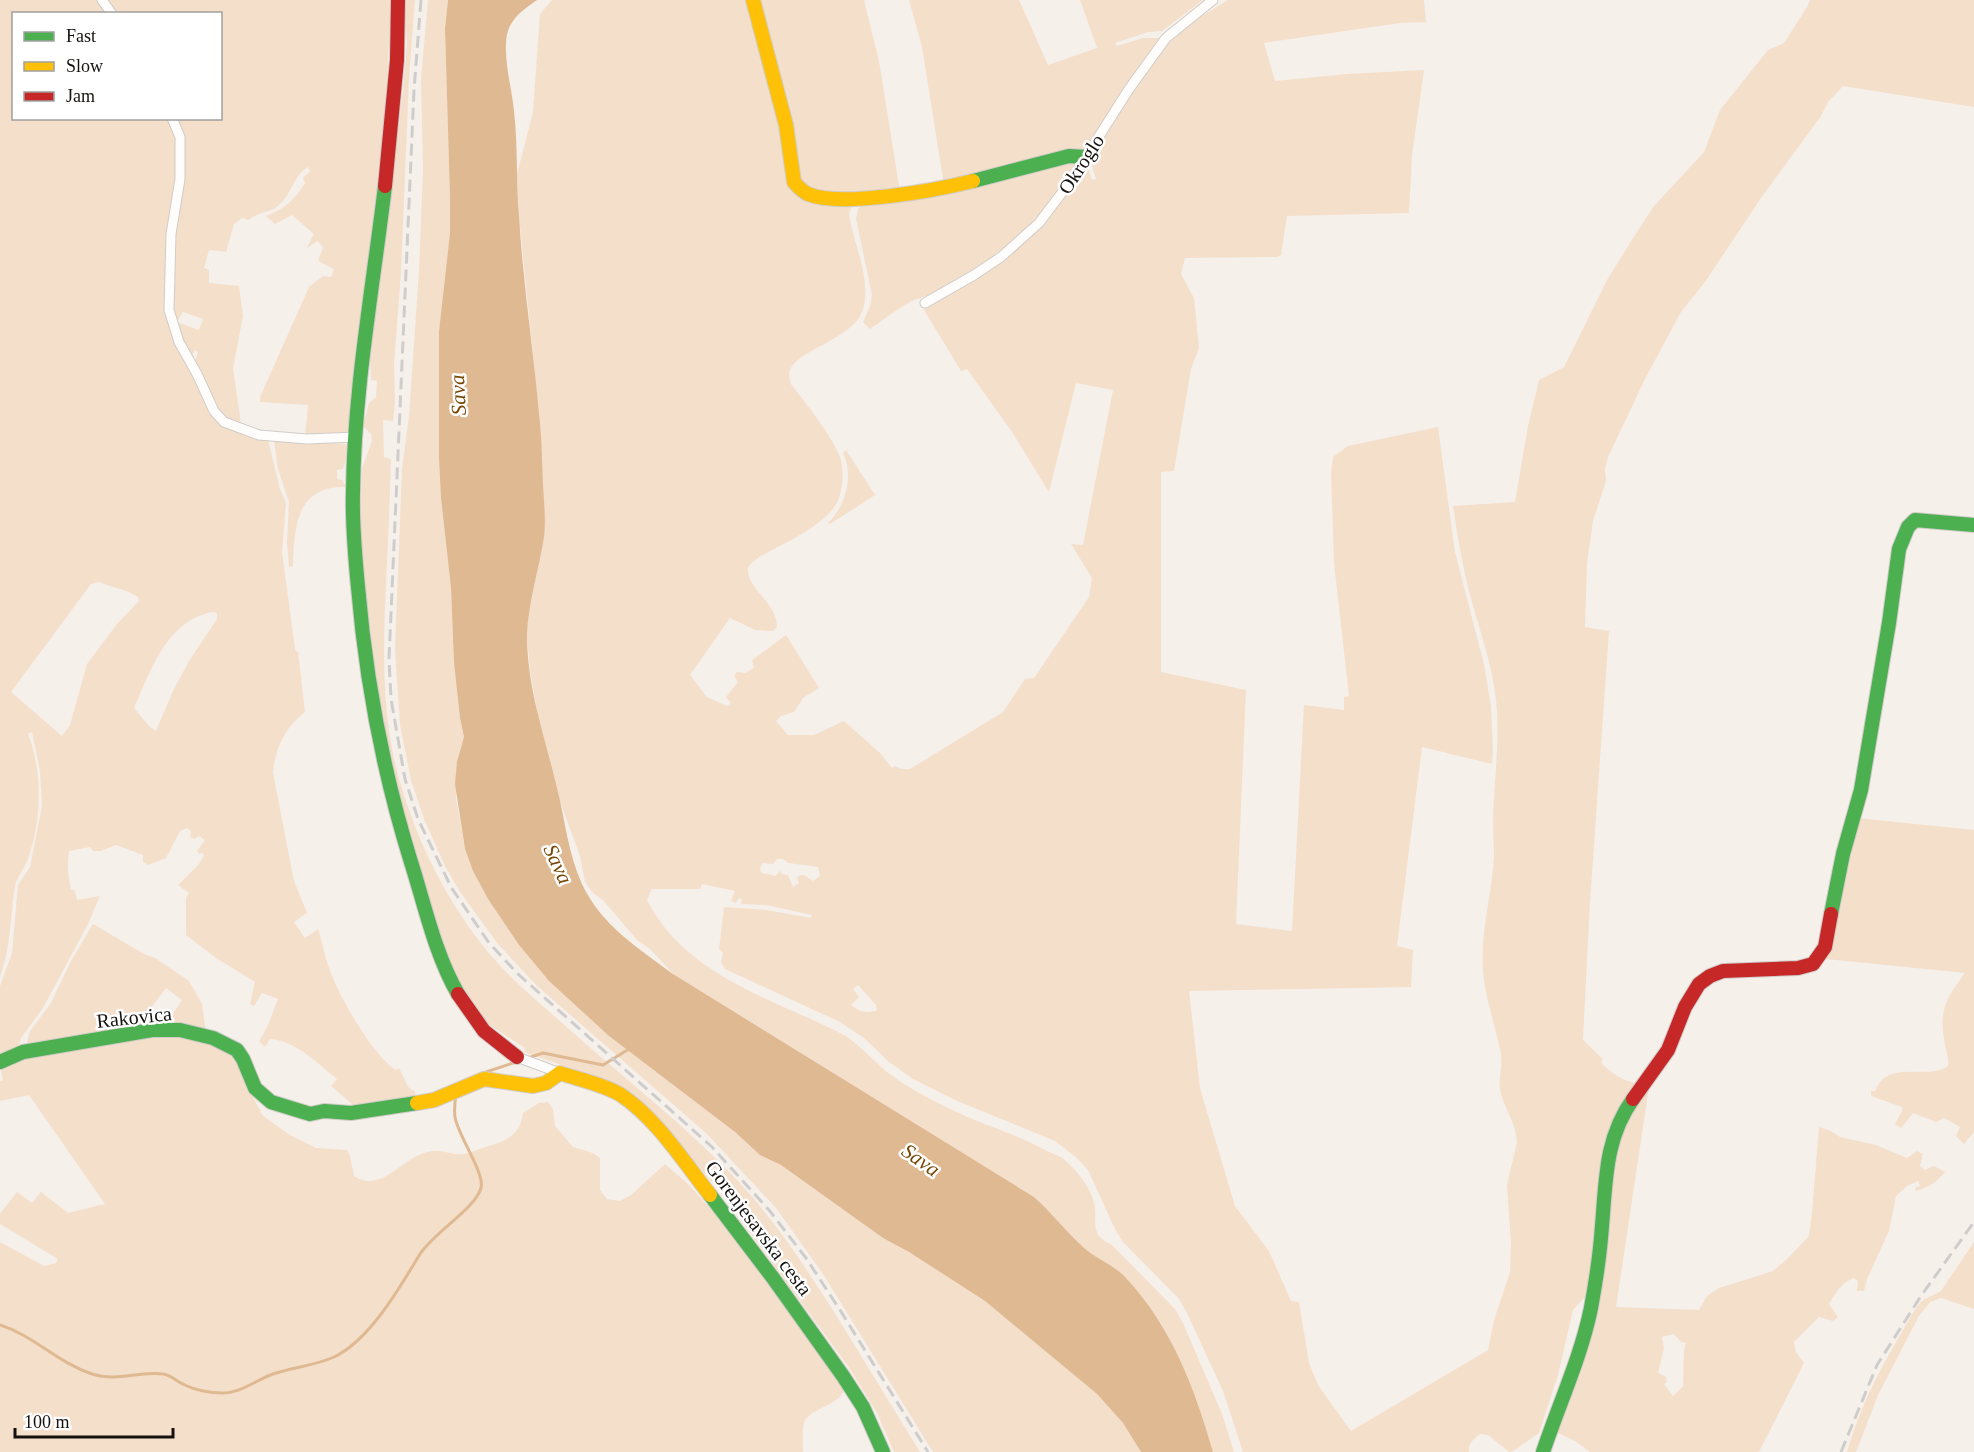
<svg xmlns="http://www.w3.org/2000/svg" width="1974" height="1452" font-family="Georgia,serif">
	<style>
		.green { fill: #f4dfcb; fill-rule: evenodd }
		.water { fill: #dfb992 }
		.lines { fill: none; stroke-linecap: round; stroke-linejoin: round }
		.stream { stroke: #dfb992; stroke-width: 3 }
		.street-casing { stroke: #d0ccc8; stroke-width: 11 }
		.fast-casing { stroke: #d0ccc8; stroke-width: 16 }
		.slow-casing { stroke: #d0ccc8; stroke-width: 16 }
		.jam-casing { stroke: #d0ccc8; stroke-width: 16 }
		.street { stroke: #fefdfc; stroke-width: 9 }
		.fast { stroke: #4caf50; stroke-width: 14 }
		.slow { stroke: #ffc107; stroke-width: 14 }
		.jam { stroke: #c62828; stroke-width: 14 }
		.rail { stroke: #cfcdcc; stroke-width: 3; stroke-dasharray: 12 6; stroke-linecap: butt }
		.labels { text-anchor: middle; stroke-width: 5; stroke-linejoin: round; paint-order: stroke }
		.street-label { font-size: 20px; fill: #14110e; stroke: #fff }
		.water-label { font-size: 21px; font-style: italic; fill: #794704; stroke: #fff }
	</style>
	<rect width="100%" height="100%" fill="#f6f0eb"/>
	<!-- green -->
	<g class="green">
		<path d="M0 0H391L385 129 351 424 346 433 305 436 308 405 260 402V397L309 287 323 276 331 277 334 269 318 261 323 247 317 241 306 249 314 234 292 215 275 224 266 216C284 209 295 200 305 183L303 178 310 171 308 167C293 176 292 194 279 205 271 213 259 211 249 220L242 218 234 224 226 252 209 250 204 268 209 270V283L239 286 243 316 233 368 241 424C213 419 205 384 195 362L198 352 195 350 192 355 186 352 181 355C212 405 200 426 268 440L280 489 286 503 282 552 295 648 296 652 298 651 305 712C285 727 275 749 273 773L294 881 307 913 294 922 305 938 318 929C323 945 326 963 333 978 342 1001 375 1058 396 1070L399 1068 409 1088 415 1091 416 1099 353 1105 331 1086 337 1079C318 1064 295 1040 270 1039L265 1047 259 1041C268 1029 272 1013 278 999L262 993 254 1006 250 1004 255 982 216 958 186 935V898L189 893 178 885 199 864 204 855 202 853 199 854 197 851 205 840 199 836 194 839 190 837 191 831 187 828 180 831 166 858 148 865 143 862V855L116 845 101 851H93L90 847 69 851C67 864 68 877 71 889L75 891 77 900 100 896 88 924 43 1008 21 1038 18 1050 0 1058V986L12 953 18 885 30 867 42 806 40 771 32 732 28 734C43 772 42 822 27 861 24 869 17 877 15 886 10 917 11 947 0 977ZM14 14H220V118H14ZM183 312 203 319 199 330 177 322ZM98 582 129 592 138 597 139 601 117 624 87 664 70 725 62 736 11 692 91 584ZM213 612 217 613V619L189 661 173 691 156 731 150 727 134 708C151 670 167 620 213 612Z"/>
		<path d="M404 0H415L409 78 401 272 394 364 395 401 393 421 383 420 384 457 391 459C390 501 388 542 386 584 383 651 381 719 401 785 419 846 448 903 488 952 510 978 536 1000 561 1022 620 1075 684 1124 738 1181 776 1222 806 1268 836 1315 864 1361 892 1406 920 1452H894L877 1413 848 1366 718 1189 645 1104 628 1091 610 1082 524 1052 525 1048 485 1022 464 993 447 955 407 830 377 709 365 607 360 532 362 468 372 441 371 434 363 426 369 403 376 397 377 381 371 380 370 360 403 91 407 43Z"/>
		<polygon points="428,0 448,0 445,28 450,198 450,233 439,331 439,459 441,498 451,588 454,663 460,718 464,737 456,798 465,849 473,871 488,899 519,945 549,981 609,1036 735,1132 760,1155 781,1165 883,1238 909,1252 985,1301 1097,1394 1123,1423 1141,1452 933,1452 823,1274 776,1208 707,1134 536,985 498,944 460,892 445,866 424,819 411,780 400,725 395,650 402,469 409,417 419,270 423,171 421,79"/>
		<path d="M552 0H864L879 61 900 192 852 205 849 214 851 225C857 251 872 286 862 312 851 339 798 350 790 370 788 375 790 379 791 384 806 404 831 434 840 457 845 472 843 498 832 510 822 522 808 530 795 538 780 547 759 554 748 567 746 590 777 601 777 627L773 631 755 630 730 618 690 675 707 697 727 706 731 703 726 697 738 682 734 676 737 672 745 673 754 668 752 660 786 635 819 688 803 698 794 712 781 716 776 721 788 735H814L844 721 880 753 892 768 895 766 901 769H910L1003 712 1025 679 1034 678 1089 597 1092 578 1071 544 1083 545 1113 390 1076 383 1049 492 1012 432 967 369 961 371 924 310C936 297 973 280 991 268 1032 239 1054 213 1083 172L1088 169 1092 180 1096 179 1092 166 1095 154 1133 89 1161 50 1194 21 1228 0H1424L1426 22 1400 23 1264 43 1275 81 1347 74 1424 70 1412 155 1409 213 1287 216 1281 255 1277 257 1185 258 1181 274 1194 298 1199 348 1191 369 1174 471 1161 472V672L1246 690 1236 924 1292 931 1304 705 1344 710V697L1349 696 1334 563 1331 473 1333 457 1348 446 1438 427 1455 552 1484 664 1491 706 1493 749 1492 764 1422 747 1397 946 1413 950 1411 987 1189 991 1200 1088 1235 1206 1269 1251 1291 1301 1299 1302 1309 1363 1318 1385 1351 1431 1488 1350 1494 1320 1510 1272 1511 1244 1507 1185 1517 1142C1516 1122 1504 1109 1500 1090 1498 1078 1503 1067 1501 1055 1496 1026 1485 999 1483 970 1480 931 1492 895 1494 857 1494 845 1493 833 1493 820 1494 784 1499 748 1497 711 1495 671 1479 630 1469 591 1462 563 1457 535 1453 506L1515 502 1528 426 1539 380 1564 367 1607 280 1635 235 1654 206 1704 152 1720 110 1768 50 1784 43 1807 7 1810 0H1974V107L1843 86 1828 102 1821 116 1761 198 1705 282 1681 312 1646 377 1608 457 1605 469 1606 481 1593 521 1587 563 1585 627 1609 631 1590 902 1583 1040 1603 1059 1601 1063C1614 1075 1623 1081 1640 1084L1619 1112 1595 1261 1590 1264 1589 1278 1585 1297 1573 1310 1558 1375 1539 1433 1513 1451 1509 1452 1488 1435 1480 1434C1473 1439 1468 1444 1469 1452H1243L1223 1391 1187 1313 1179 1299 1123 1242 1115 1229 1088 1170 1077 1158 1055 1141 955 1100 913 1079 889 1062 864 1038 840 1022 725 969 721 962 723 953 719 949 724 907 766 910 811 918 812 915 766 905 741 904 742 899 739 898 736 903 731 901 735 891 702 884 700 889H652L647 900C686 977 775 999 846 1036 861 1047 873 1060 887 1072 905 1086 926 1097 946 1107 979 1124 1015 1133 1047 1151 1054 1154 1062 1157 1067 1162 1078 1172 1088 1185 1093 1199 1100 1220 1086 1233 1112 1245L1175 1309 1183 1323 1222 1414 1234 1452H1213C1195 1389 1172 1326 1126 1278 1114 1264 1095 1259 1082 1246 1065 1230 1051 1212 1034 1197L673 974 650 949 637 940 603 900 592 892 585 882 580 856 561 804 540 727 530 670 527 637 528 616 544 535V513L540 425 519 217 517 174 533 112 540 14ZM777 859H783L788 863 818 867 820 876 813 881 806 876 800 875 797 878 799 883 793 887 788 875 782 874 780 871 775 876 762 873 760 869 762 863 773 864ZM858 985 876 1005 877 1010C866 1014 860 1012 851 1005L859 997 853 989Z"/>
		<polygon points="909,0 1019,0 1048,65 1097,48 1080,0 1203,0 1162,31 1148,32 1115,43 1117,46 1143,38 1160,38 1136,71 1092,142 1086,148 944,185 922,47"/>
		<path d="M1075 161 1076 163 1074 168C1057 194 1038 219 1015 239 995 256 940 293 917 299 906 302 881 322 870 329L863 322 870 306 872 295 856 219 858 209 863 204Z"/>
		<path d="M274 440 345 444 349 449 343 469 337 470V479L342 480 346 487C296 485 294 528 293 566L289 567 287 543 289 502 278 469Z"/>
		<path d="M846 450 875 495 830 524 828 523C846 506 854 475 843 453Z"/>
		<path d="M1857 818 1974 830V1132L1964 1144 1956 1136 1960 1127 1944 1118 1936 1122 1913 1113 1901 1128 1895 1124 1902 1111V1107L1871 1096V1091H1875C1877 1088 1880 1081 1883 1079 1900 1064 1931 1079 1948 1066 1949 1055 1945 1049 1944 1038 1939 1008 1948 996 1965 973L1826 959 1833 932 1846 855H1852V850L1847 848Z"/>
		<path d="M93 924 144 954 155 958 189 981 202 1004 206 1034 192 1031 28 1045 27 1042 30 1031 51 1003 71 961ZM166 988 182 1000 168 1021 150 1009Z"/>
		<path d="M181 1033 235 1052 250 1083 254 1099 263 1116 290 1135 316 1148 347 1150 350 1156 354 1176C381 1194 402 1158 427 1152 440 1148 452 1156 464 1154 471 1153 479 1149 486 1147 507 1140 520 1136 523 1113L539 1103 548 1102 553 1109 555 1126 573 1147 593 1153 600 1158V1190L607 1199 620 1201 631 1195 665 1164 688 1184 729 1229 832 1371 844 1391C836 1407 808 1409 804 1423 802 1432 803 1443 803 1452H0V1242L44 1266 56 1263 58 1259 0 1224V1214L17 1192 32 1203 41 1192 68 1213 105 1204 29 1095 0 1101V1081H3L0 1065 41 1053Z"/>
		<path d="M1649 1087 1616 1307 1699 1310 1707 1296 1719 1288 1773 1271 1787 1259 1809 1236 1812 1213 1819 1127 1831 1131 1840 1137 1876 1145 1907 1158 1917 1151 1923 1154 1920 1166 1925 1170 1934 1166 1945 1172C1936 1183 1929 1187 1915 1191L1916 1187 1920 1186 1918 1181 1907 1186 1896 1196 1889 1231 1867 1279 1864 1291H1857L1858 1281 1854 1278C1841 1283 1836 1292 1829 1304L1838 1317 1833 1321 1819 1317 1794 1342 1796 1352 1804 1363 1759 1452H1590L1575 1441 1556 1432 1565 1405 1618 1132ZM1674 1334 1681 1342 1686 1343 1684 1349 1683 1386 1673 1396 1664 1384 1667 1382 1666 1377 1658 1373 1664 1348 1662 1337Z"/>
		<path d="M1974 1242V1309L1941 1298 1930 1302 1919 1316 1878 1395 1856 1452H1847C1859 1411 1877 1374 1899 1337 1906 1326 1912 1312 1921 1302 1926 1297 1935 1295 1941 1291Z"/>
	</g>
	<!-- water -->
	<path class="water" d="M448 0H537C520 12 506 22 506 44 505 67 512 89 514 111 518 146 516 181 519 216 523 285 534 354 540 423 542 444 542 465 543 485 544 502 546 521 544 537 539 570 528 602 527 635 527 688 545 737 557 788 565 819 568 854 582 884 601 925 638 948 673 974L1034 1197C1051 1212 1065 1230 1082 1246 1095 1259 1115 1265 1126 1278 1172 1327 1195 1389 1213 1452H1141L1123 1423 1097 1394 985 1301 909 1252 883 1238 781 1165 760 1155 735 1132 609 1036 549 981 519 945 488 899 473 871 465 849 455 784 457 762 464 737 460 718 454 663 451 588 441 498 439 459V331L450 233V198L445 28Z"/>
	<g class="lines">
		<!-- stream -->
		<g class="stream">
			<polyline points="528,1058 543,1053 603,1065 629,1049"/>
			<polyline points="483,1073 516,1062"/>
			<path d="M0 1325C35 1336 56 1362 92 1374 117 1382 138 1371 163 1374 171 1375 176 1381 183 1384 194 1390 210 1393 222 1393 241 1393 256 1380 273 1374 293 1367 314 1366 334 1357 370 1340 400 1287 420 1254 434 1232 475 1209 481 1188 485 1173 458 1136 455 1117 454 1110 455 1101 456 1094"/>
		</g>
		<!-- street casing -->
		<g class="street-casing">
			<g id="street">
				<polyline points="102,0 112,14"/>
				<polyline points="172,118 180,137 180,179 171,234 169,310 179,342 197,374 214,411 224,422 259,435 307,439 356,437"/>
				<polyline points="925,303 974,275 1001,257 1039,223 1070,182 1129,89 1166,38 1213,0"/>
				<polyline points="517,1057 560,1073"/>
			</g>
		</g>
		<!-- fast casing -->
		<g class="fast-casing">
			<g id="fast">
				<polyline points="973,181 1069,156 1086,157"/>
				<path d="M385 186C373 287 354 390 353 492 352 524 355 556 358 587 366 681 383 772 411 862 425 906 435 954 458 994"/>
				<polyline points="1831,914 1843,854 1861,790 1889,623 1899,549 1908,527 1915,520 1974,525"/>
				<polyline points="0,1062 23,1052 152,1030 180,1030 213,1038 237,1050 243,1059 255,1088 271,1102 310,1114 324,1111 351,1113 417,1103"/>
				<polyline points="710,1195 773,1278 843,1376 863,1407 883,1452"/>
				<path d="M1543 1452C1559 1404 1581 1357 1591 1308 1596 1281 1600 1254 1602 1226 1606 1180 1605 1138 1633 1099"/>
			</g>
		</g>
		<!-- slow casing -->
		<g class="slow-casing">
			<g id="slow">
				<path d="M753 0 786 125 794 182C798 187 802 191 808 194 841 208 937 190 973 181"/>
				<path d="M417 1103 434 1100 484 1079 533 1086 546 1083 560 1073C580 1080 603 1084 621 1095 656 1118 684 1162 710 1195"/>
			</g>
		</g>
		<!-- jam casing -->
		<g class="jam-casing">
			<g id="jam">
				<polyline points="385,186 397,60 398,0"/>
				<polyline points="458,994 484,1031 517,1057"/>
				<polyline points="1633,1099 1668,1050 1685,1007 1699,984 1710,976 1723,971 1798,968 1813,964 1825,947 1831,914"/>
			</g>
		</g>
		<!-- street -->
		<use href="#street" class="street"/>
		<!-- fast -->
		<use href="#fast" class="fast"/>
		<!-- slow -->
		<use href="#slow" class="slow"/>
		<!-- jam -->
		<use href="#jam" class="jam"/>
		<!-- rail -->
		<g class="rail">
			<polyline points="421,0 414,90 389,659 391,699 405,779 418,819 451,887 489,943 519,975 712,1147 769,1210 806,1258 840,1310 928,1452"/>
			<polyline points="1841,1452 1877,1365 1921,1296 1974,1222"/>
		</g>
	</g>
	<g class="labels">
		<!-- street labels -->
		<g class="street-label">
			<text transform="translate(1081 164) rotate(-57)" y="7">Okroglo</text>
			<text transform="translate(134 1017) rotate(-6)" y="7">Rakovica</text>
			<text transform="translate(759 1228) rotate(53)" y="7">Gorenjesavska cesta</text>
		</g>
		<!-- water labels -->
		<g class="water-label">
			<text transform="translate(458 395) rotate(-93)" y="7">Sava</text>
			<text transform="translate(558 864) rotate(65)" y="7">Sava</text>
			<text transform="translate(921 1160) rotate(35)" y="7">Sava</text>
		</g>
	</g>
	<!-- legend -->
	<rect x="12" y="12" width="210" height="108" fill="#ffffff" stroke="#a1a09f" stroke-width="1.5"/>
	<rect x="24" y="32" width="30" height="9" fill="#4caf50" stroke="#a1a09f" stroke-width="1.5"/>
	<text x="66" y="42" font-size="18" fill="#14110e">Fast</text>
	<rect x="24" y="62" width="30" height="9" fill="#ffc107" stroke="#a1a09f" stroke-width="1.5"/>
	<text x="66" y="72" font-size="18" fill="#14110e">Slow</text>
	<rect x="24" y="92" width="30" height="9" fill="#c62828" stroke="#a1a09f" stroke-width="1.5"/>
	<text x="66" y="102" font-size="18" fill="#14110e">Jam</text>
	<!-- scale -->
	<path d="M15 1428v9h158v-9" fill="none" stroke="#14110e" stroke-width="3"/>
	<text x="24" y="1428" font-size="18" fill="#14110e" stroke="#ffffff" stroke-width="4.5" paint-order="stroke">100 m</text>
</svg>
